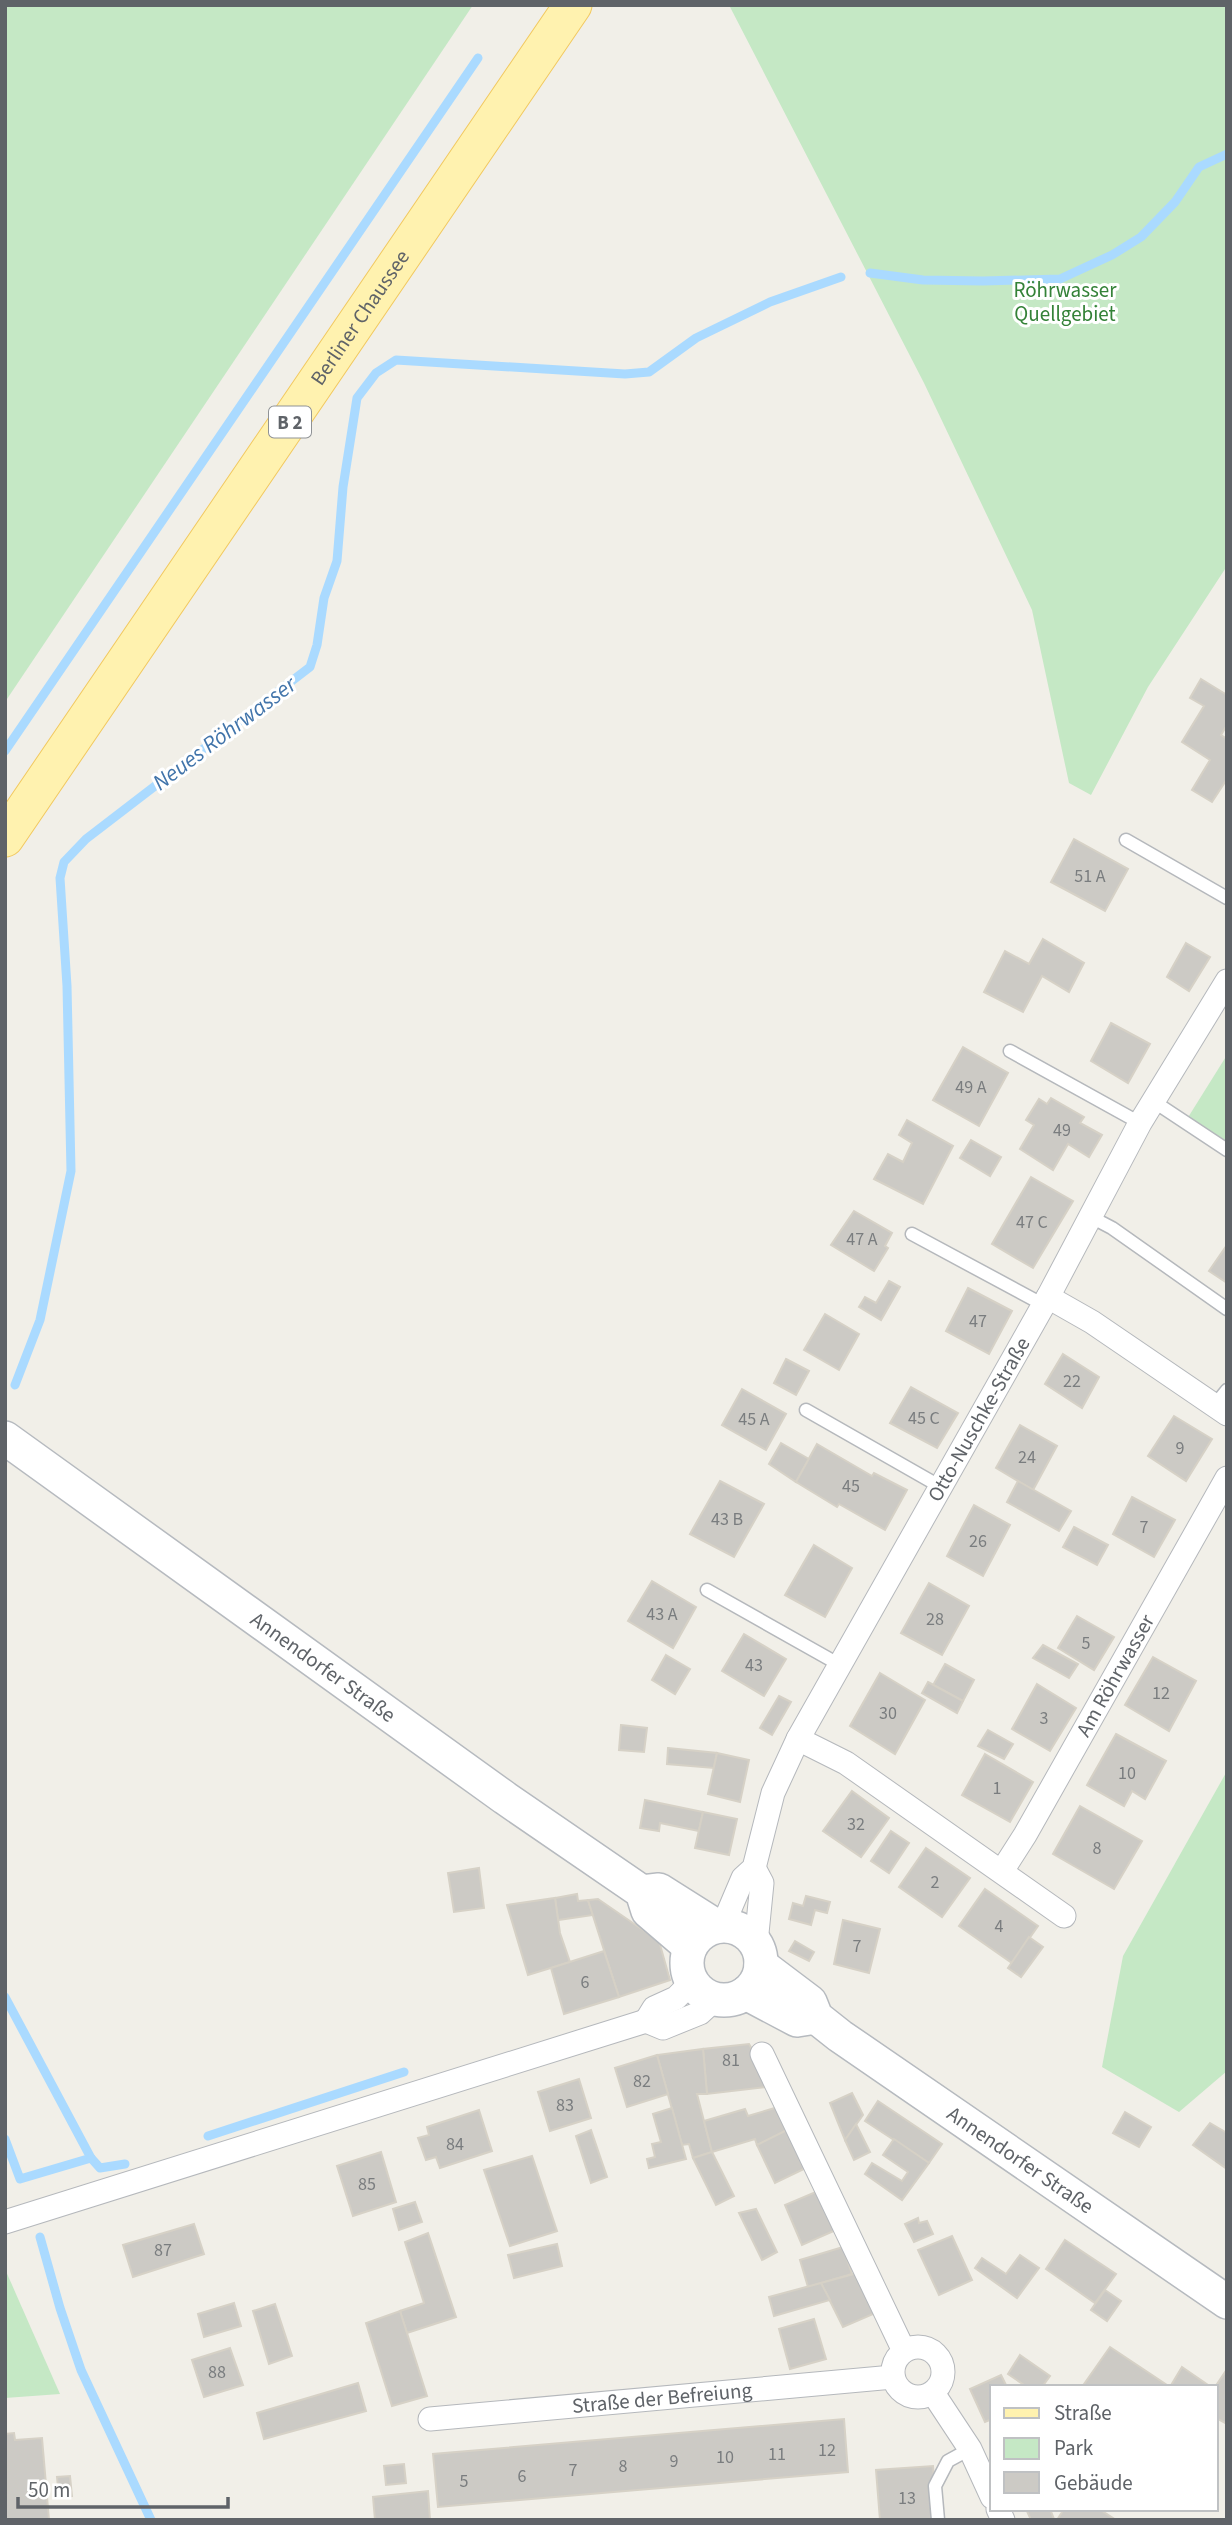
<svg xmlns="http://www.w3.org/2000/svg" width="1232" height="2525" font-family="'Source Sans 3',sans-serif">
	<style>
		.green { fill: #c5e8c5 }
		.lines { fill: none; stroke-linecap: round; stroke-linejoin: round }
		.stream { stroke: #aadaff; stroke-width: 9 }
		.building { fill: #cccac5; stroke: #d6d1c6; stroke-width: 2 }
		.service-casing { stroke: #b5b8bc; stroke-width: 15 }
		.minor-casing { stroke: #b5b8bc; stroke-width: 25 }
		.secondary-casing { stroke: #b6babf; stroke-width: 36 }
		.primary-casing { stroke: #f2c960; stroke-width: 39 }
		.service { stroke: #fff; stroke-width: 12 }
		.minor { stroke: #fff; stroke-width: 23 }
		.secondary { stroke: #fff; stroke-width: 33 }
		.primary { stroke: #fff2af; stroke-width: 37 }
		.labels { text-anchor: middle; stroke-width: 6; stroke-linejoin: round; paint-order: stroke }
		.number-label { font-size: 18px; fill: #7a7d7f }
		.shield { fill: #fff; stroke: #8f9295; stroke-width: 2 }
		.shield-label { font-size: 19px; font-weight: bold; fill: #5f6368 }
		.park-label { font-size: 21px; fill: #348238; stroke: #fff }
		.street-label { font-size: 21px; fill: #5f6368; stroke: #fff }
		.water-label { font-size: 23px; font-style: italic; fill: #4174aa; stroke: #fff }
	</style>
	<rect width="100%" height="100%" fill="#f1efe8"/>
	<!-- green -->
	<g class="green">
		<polygon points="5,5 473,5 5,702"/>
		<polygon points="729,5 1227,5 1227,566 1148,687 1091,795 1069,783 1032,610 924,383"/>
		<polygon points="1227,1055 1227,1146 1187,1119"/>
		<polygon points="1227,1771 1227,2071 1179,2112 1102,2067 1123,1956"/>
		<polygon points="5,2269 60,2394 5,2398"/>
	</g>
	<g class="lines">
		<!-- stream -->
		<g class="stream">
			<polyline points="870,273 923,280 983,281 1060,279 1112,255 1141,237 1175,202 1199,167 1227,154"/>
			<polyline points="5,751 478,58"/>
			<polyline points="15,1385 40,1320 71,1171 67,986 60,878 64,862 86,839 310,667 317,645 324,598 337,561 343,487 357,398 376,373 396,360 625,374 649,372 696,338 770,302 841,277"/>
			<polyline points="5,1997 91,2158 20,2179 5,2139"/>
			<polyline points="208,2136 404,2072"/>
			<polyline points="91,2158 100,2168 125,2164"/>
			<polyline points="40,2237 60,2308 81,2370 151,2520"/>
		</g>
	</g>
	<!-- building -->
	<g class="building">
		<polygon points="1201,679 1227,695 1227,725 1221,735 1227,739 1227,779 1212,802 1192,790 1210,760 1182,742 1204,706 1190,698"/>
		<polygon points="1074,839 1128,869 1105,911 1051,882"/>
		<polygon points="1043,939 1084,963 1069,992 1042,976 1023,1012 984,992 1005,951 1029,964"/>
		<polygon points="1186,943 1210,957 1189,991 1167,977"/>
		<polygon points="1111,1023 1150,1044 1128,1083 1091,1061"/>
		<polygon points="963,1047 1008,1073 979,1126 933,1100"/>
		<polygon points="1051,1098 1084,1117 1080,1123 1102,1135 1089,1157 1068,1144 1053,1170 1020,1149 1034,1125 1026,1120 1039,1099 1047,1104"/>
		<polygon points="907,1120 953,1146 923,1204 874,1179 888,1154 903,1162 912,1143 899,1135"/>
		<polygon points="971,1140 1001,1157 990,1176 960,1158"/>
		<polygon points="1031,1177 1073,1201 1033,1268 992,1244"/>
		<polygon points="854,1211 892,1233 885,1246 888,1248 874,1271 831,1245"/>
		<polygon points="1227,1245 1227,1283 1209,1271"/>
		<polygon points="889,1281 900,1287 881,1320 859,1307 865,1297 876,1303"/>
		<polygon points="968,1288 1012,1311 989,1354 946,1331"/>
		<polygon points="825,1314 859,1334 839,1370 804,1350"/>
		<polygon points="1063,1354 1099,1377 1082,1408 1045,1384"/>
		<polygon points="786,1359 809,1371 796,1395 774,1383"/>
		<polygon points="911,1387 958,1413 937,1448 890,1423"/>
		<polygon points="742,1389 786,1414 766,1450 722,1425"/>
		<polygon points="1174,1416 1212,1439 1186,1481 1148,1456"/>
		<polygon points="1020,1425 1057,1446 1033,1490 996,1468"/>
		<polygon points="781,1443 809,1459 796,1482 769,1464"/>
		<polygon points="817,1444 872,1476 874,1473 907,1490 885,1530 839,1504 837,1507 796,1482"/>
		<polygon points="720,1481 764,1504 734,1557 690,1534"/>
		<polygon points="1018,1481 1071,1511 1059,1531 1007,1502"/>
		<polygon points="1132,1497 1175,1520 1154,1557 1113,1534"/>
		<polygon points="974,1505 1010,1525 983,1576 947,1556"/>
		<polygon points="1074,1527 1108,1545 1097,1565 1063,1547"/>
		<polygon points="814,1545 852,1568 825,1617 785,1595"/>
		<polygon points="652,1581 696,1607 673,1648 628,1621"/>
		<polygon points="929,1583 969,1606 942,1655 901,1633"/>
		<polygon points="1077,1616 1114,1637 1094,1670 1058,1648"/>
		<polygon points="744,1634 786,1659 764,1696 722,1671"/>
		<polygon points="1043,1645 1078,1664 1069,1678 1033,1658"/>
		<polygon points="666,1655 690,1669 675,1694 652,1680"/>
		<polygon points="1153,1657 1196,1681 1169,1731 1125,1705"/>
		<polygon points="945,1664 974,1680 963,1701 933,1685"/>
		<polygon points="880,1673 925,1700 895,1754 850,1726"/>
		<polygon points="928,1682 963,1701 957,1713 922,1693"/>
		<polygon points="1037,1684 1076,1708 1050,1751 1012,1729"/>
		<polygon points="779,1696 791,1702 772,1735 760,1728"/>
		<polygon points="621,1725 647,1728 644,1752 619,1750"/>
		<polygon points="988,1730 1013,1744 1004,1759 978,1746"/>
		<polygon points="1116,1734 1166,1761 1145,1799 1132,1791 1124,1806 1087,1785"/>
		<polygon points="668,1748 717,1753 714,1768 667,1764"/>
		<polygon points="717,1753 749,1760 740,1802 708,1794"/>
		<polygon points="985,1754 1033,1782 1010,1822 962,1795"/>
		<polygon points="852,1791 889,1818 861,1857 823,1831"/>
		<polygon points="645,1800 703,1812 699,1831 660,1823 659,1831 640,1828"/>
		<polygon points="1080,1806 1142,1841 1114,1889 1053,1854"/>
		<polygon points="703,1812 737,1819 729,1855 695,1848"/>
		<polygon points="891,1831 909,1843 889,1873 871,1861"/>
		<polygon points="926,1848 970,1878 942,1917 899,1887"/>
		<polygon points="479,1868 484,1908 454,1912 448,1873"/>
		<polygon points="985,1889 1038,1926 1012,1963 959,1926"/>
		<polygon points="577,1894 578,1901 588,1900 593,1915 558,1920 555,1898"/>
		<polygon points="806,1896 830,1902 827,1913 815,1910 811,1925 789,1919 793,1903 803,1906"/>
		<polygon points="555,1898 560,1933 570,1962 528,1975 507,1905"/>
		<polygon points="598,1899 659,1941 670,1980 619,1997 588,1900"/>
		<polygon points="843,1920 880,1929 869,1973 834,1964"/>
		<polygon points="1029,1937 1043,1947 1021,1977 1008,1968"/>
		<polygon points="795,1941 814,1952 809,1961 789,1951"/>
		<polygon points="604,1951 619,1997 564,2014 551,1968"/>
		<polygon points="749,2044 765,2071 766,2087 707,2094 703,2049"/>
		<polygon points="703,2049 707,2094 697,2094 712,2152 693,2158 689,2144 682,2145 657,2055"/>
		<polygon points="657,2055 668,2094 627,2107 615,2068"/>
		<polygon points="579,2079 591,2118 550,2131 538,2092"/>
		<polygon points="852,2093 863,2115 845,2140 830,2103"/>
		<polygon points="878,2101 942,2144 929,2163 865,2121"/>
		<polygon points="778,2107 789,2129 757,2145 755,2139 712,2152 704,2121 745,2109 748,2116"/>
		<polygon points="672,2108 686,2159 649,2168 647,2159 655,2157 652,2144 661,2142 653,2114"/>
		<polygon points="479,2110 492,2151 440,2168 436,2157 426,2160 418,2138 429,2135 427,2127"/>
		<polygon points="1125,2112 1151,2127 1139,2147 1113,2133"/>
		<polygon points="1210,2123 1227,2133 1227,2169 1193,2145"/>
		<polygon points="856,2124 870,2152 854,2160 845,2140"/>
		<polygon points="789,2129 808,2167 775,2183 757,2145"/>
		<polygon points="591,2130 607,2177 591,2183 576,2136"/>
		<polygon points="894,2139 929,2163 902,2200 865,2174 872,2163 902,2181 908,2172 883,2155"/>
		<polygon points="381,2152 396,2202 353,2216 337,2166"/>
		<polygon points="712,2152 734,2196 716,2205 693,2158"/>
		<polygon points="532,2156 557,2231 510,2246 484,2170"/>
		<polygon points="818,2191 836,2230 802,2245 785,2205"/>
		<polygon points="415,2202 422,2222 399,2230 393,2209"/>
		<polygon points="756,2209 777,2252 762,2260 739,2213"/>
		<polygon points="918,2218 919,2223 927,2221 933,2234 914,2242 905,2224"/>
		<polygon points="194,2224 204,2254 133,2277 123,2245"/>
		<polygon points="428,2233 456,2317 407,2333 400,2311 424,2303 405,2242"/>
		<polygon points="952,2236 972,2280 939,2295 918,2250"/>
		<polygon points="1065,2240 1116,2274 1095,2303 1046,2269"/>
		<polygon points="557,2244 562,2266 514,2278 508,2255"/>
		<polygon points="843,2247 852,2274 808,2287 800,2260"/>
		<polygon points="1020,2255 1039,2268 1017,2298 975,2268 982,2258 1006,2274"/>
		<polygon points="861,2272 880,2311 843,2327 821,2283"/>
		<polygon points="821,2283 830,2300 774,2316 769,2297"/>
		<polygon points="1105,2290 1121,2301 1107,2321 1091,2310"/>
		<polygon points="234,2303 241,2326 204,2337 198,2314"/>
		<polygon points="275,2304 292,2356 269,2364 253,2311"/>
		<polygon points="400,2311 427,2396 392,2406 366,2323"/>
		<polygon points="814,2319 826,2359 790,2369 779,2329"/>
		<polygon points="1110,2347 1170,2387 1082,2387"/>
		<polygon points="230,2348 243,2385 204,2397 192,2360"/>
		<polygon points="1020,2355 1050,2376 1042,2387 1027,2387 1008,2374"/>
		<polygon points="1182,2367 1211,2387 1170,2387"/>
		<polygon points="1227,2369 1227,2424 1216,2418 1215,2387"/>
		<polygon points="1001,2375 1007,2387 992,2387 992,2419 985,2422 970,2389"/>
		<polygon points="358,2383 366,2411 264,2439 257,2413"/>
		<polygon points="844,2419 848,2472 438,2507 433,2454"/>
		<polygon points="14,2433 15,2440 42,2438 49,2520 5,2520 5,2434"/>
		<polygon points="404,2464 406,2483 386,2485 384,2466"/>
		<polygon points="933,2466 937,2520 880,2520 876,2470"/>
		<polygon points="70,2476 72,2496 59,2497 57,2477"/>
		<polygon points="428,2491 430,2520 375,2520 373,2497"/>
		<polygon points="1026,2509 1050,2509 1054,2519 1031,2520"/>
		<polygon points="1064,2509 1099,2509 1116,2520 1057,2520"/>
	</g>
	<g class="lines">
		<!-- service casing -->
		<g class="service-casing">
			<g id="service">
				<polyline points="1126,840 1227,898"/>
				<polyline points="1010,1051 1140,1123"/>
				<polyline points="1153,1101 1227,1150"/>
				<polyline points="1091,1217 1112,1228 1227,1309"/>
				<polyline points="912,1234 1044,1305"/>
				<polyline points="1214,1406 1227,1390"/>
				<polyline points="806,1410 941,1487"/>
				<polyline points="707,1590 840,1665"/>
				<polyline points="938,2520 935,2486 948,2461 970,2449"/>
			</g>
		</g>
		<!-- minor casing -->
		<g class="minor-casing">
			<g id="minor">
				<polyline points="1048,1297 1092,1322 1227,1414"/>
				<polyline points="798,1739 846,1763 1064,1916"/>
				<polyline points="754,1868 762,1883 756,1943"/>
				<path id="s1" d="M1002 1871 1025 1835 1227 1478"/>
				<path id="s2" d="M723 1925 743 1878 754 1868 773 1793 798 1739 1048 1297 1140 1123 1227 981"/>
				<polyline points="646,2021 663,2028 700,2013 715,1999"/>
				<polyline points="646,2021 654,2008 676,1998 692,1982"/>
				<polyline points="762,2054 904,2351"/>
				<polyline points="5,2222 646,2021"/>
				<circle cx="918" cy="2372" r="25"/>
				<polyline points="933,2393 970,2449 992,2497"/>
				<path id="s3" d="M430 2419 893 2377"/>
				<polyline points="998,2509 1003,2520"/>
			</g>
		</g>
		<!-- secondary casing -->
		<g class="secondary-casing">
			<g id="secondary">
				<path id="s4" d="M5 1438 505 1798 642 1892 648 1911 690 1947"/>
				<polyline points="642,1892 659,1890 716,1926"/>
				<circle cx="724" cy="1963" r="37"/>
				<path id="s5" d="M761 1965 810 2002 816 2017 840 2036 1227 2302"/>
				<polyline points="746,1993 797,2020 816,2017"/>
			</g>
		</g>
		<!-- primary casing -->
		<g class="primary-casing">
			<g id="primary">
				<path id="s6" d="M5 838 573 5"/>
			</g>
		</g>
		<!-- service -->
		<use href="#service" class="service"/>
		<!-- minor -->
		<use href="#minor" class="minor"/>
		<!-- secondary -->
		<use href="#secondary" class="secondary"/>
		<!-- primary -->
		<use href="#primary" class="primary"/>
	</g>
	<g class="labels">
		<!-- number labels -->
		<g class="number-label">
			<text x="1090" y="882">51 A</text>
			<text x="971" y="1093">49 A</text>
			<text x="1062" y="1136">49</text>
			<text x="1032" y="1228">47 C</text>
			<text x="862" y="1245">47 A</text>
			<text x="978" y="1327">47</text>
			<text x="1072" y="1387">22</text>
			<text x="924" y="1424">45 C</text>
			<text x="754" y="1425">45 A</text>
			<text x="1180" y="1454">9</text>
			<text x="1027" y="1463">24</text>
			<text x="851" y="1492">45</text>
			<text x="727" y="1525">43 B</text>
			<text x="1144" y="1533">7</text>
			<text x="978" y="1547">26</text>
			<text x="662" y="1620">43 A</text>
			<text x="935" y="1625">28</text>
			<text x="1086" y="1649">5</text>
			<text x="754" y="1671">43</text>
			<text x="1161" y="1699">12</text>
			<text x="888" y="1719">30</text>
			<text x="1044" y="1724">3</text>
			<text x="1127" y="1779">10</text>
			<text x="997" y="1794">1</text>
			<text x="856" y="1830">32</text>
			<text x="1097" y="1854">8</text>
			<text x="935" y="1888">2</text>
			<text x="999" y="1932">4</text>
			<text x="857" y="1952">7</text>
			<text x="585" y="1988">6</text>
			<text x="731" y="2066">81</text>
			<text x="642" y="2087">82</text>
			<text x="565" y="2111">83</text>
			<text x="455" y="2150">84</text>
			<text x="367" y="2190">85</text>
			<text x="163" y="2256">87</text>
			<text x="217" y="2378">88</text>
			<text x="827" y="2456">12</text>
			<text x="777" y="2460">11</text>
			<text x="725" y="2463">10</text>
			<text x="674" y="2467">9</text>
			<text x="623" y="2472">8</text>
			<text x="573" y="2476">7</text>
			<text x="522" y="2482">6</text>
			<text x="464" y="2487">5</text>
			<text x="907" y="2504">13</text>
		</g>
		<!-- shield labels -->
		<rect class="shield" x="269" y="406.5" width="42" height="31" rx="5"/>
		<g class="shield-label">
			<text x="290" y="429">B 2</text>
		</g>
		<!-- park labels -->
		<g class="park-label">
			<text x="1065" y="297">Röhrwasser<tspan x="1065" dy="24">Quellgebiet</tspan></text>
		</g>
		<!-- street labels -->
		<g class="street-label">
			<text dy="7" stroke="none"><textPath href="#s6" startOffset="630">Berliner Chaussee</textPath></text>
			<text dy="7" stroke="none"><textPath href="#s2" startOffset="570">Otto-Nuschke-Straße</textPath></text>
			<text dy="7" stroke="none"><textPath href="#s4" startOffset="392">Annendorfer Straße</textPath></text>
			<text dy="7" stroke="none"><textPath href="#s1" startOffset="226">Am Röhrwasser</textPath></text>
			<text dy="7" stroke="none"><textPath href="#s5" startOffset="327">Annendorfer Straße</textPath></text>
			<text dy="7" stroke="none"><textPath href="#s3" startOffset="233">Straße der Befreiung</textPath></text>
		</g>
		<!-- water labels -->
		<g class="water-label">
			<text transform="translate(224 733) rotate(-37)" y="8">Neues Röhrwasser</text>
		</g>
	</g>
	<!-- border -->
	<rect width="1232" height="2525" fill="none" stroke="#5f6368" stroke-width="14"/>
	<!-- legend -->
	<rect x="990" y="2385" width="228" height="126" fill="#ffffff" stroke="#bfc1c3" stroke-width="2"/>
	<rect x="1004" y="2408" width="35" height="10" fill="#fff2af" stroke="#bfc1c3" stroke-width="2"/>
	<text x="1054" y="2420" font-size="21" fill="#5f6368">Straße</text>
	<rect x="1004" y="2438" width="35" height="21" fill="#c5e8c5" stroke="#bfc1c3" stroke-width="2"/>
	<text x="1054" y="2455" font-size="21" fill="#5f6368">Park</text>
	<rect x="1004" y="2472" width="35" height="21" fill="#cccac5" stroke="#bfc1c3" stroke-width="2"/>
	<text x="1054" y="2490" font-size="21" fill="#5f6368">Gebäude</text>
	<!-- scale -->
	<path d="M18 2497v10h210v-10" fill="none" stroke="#5f6368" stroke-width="3.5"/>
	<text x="28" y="2497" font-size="21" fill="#5f6368" stroke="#ffffff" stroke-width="5" paint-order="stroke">50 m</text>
</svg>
